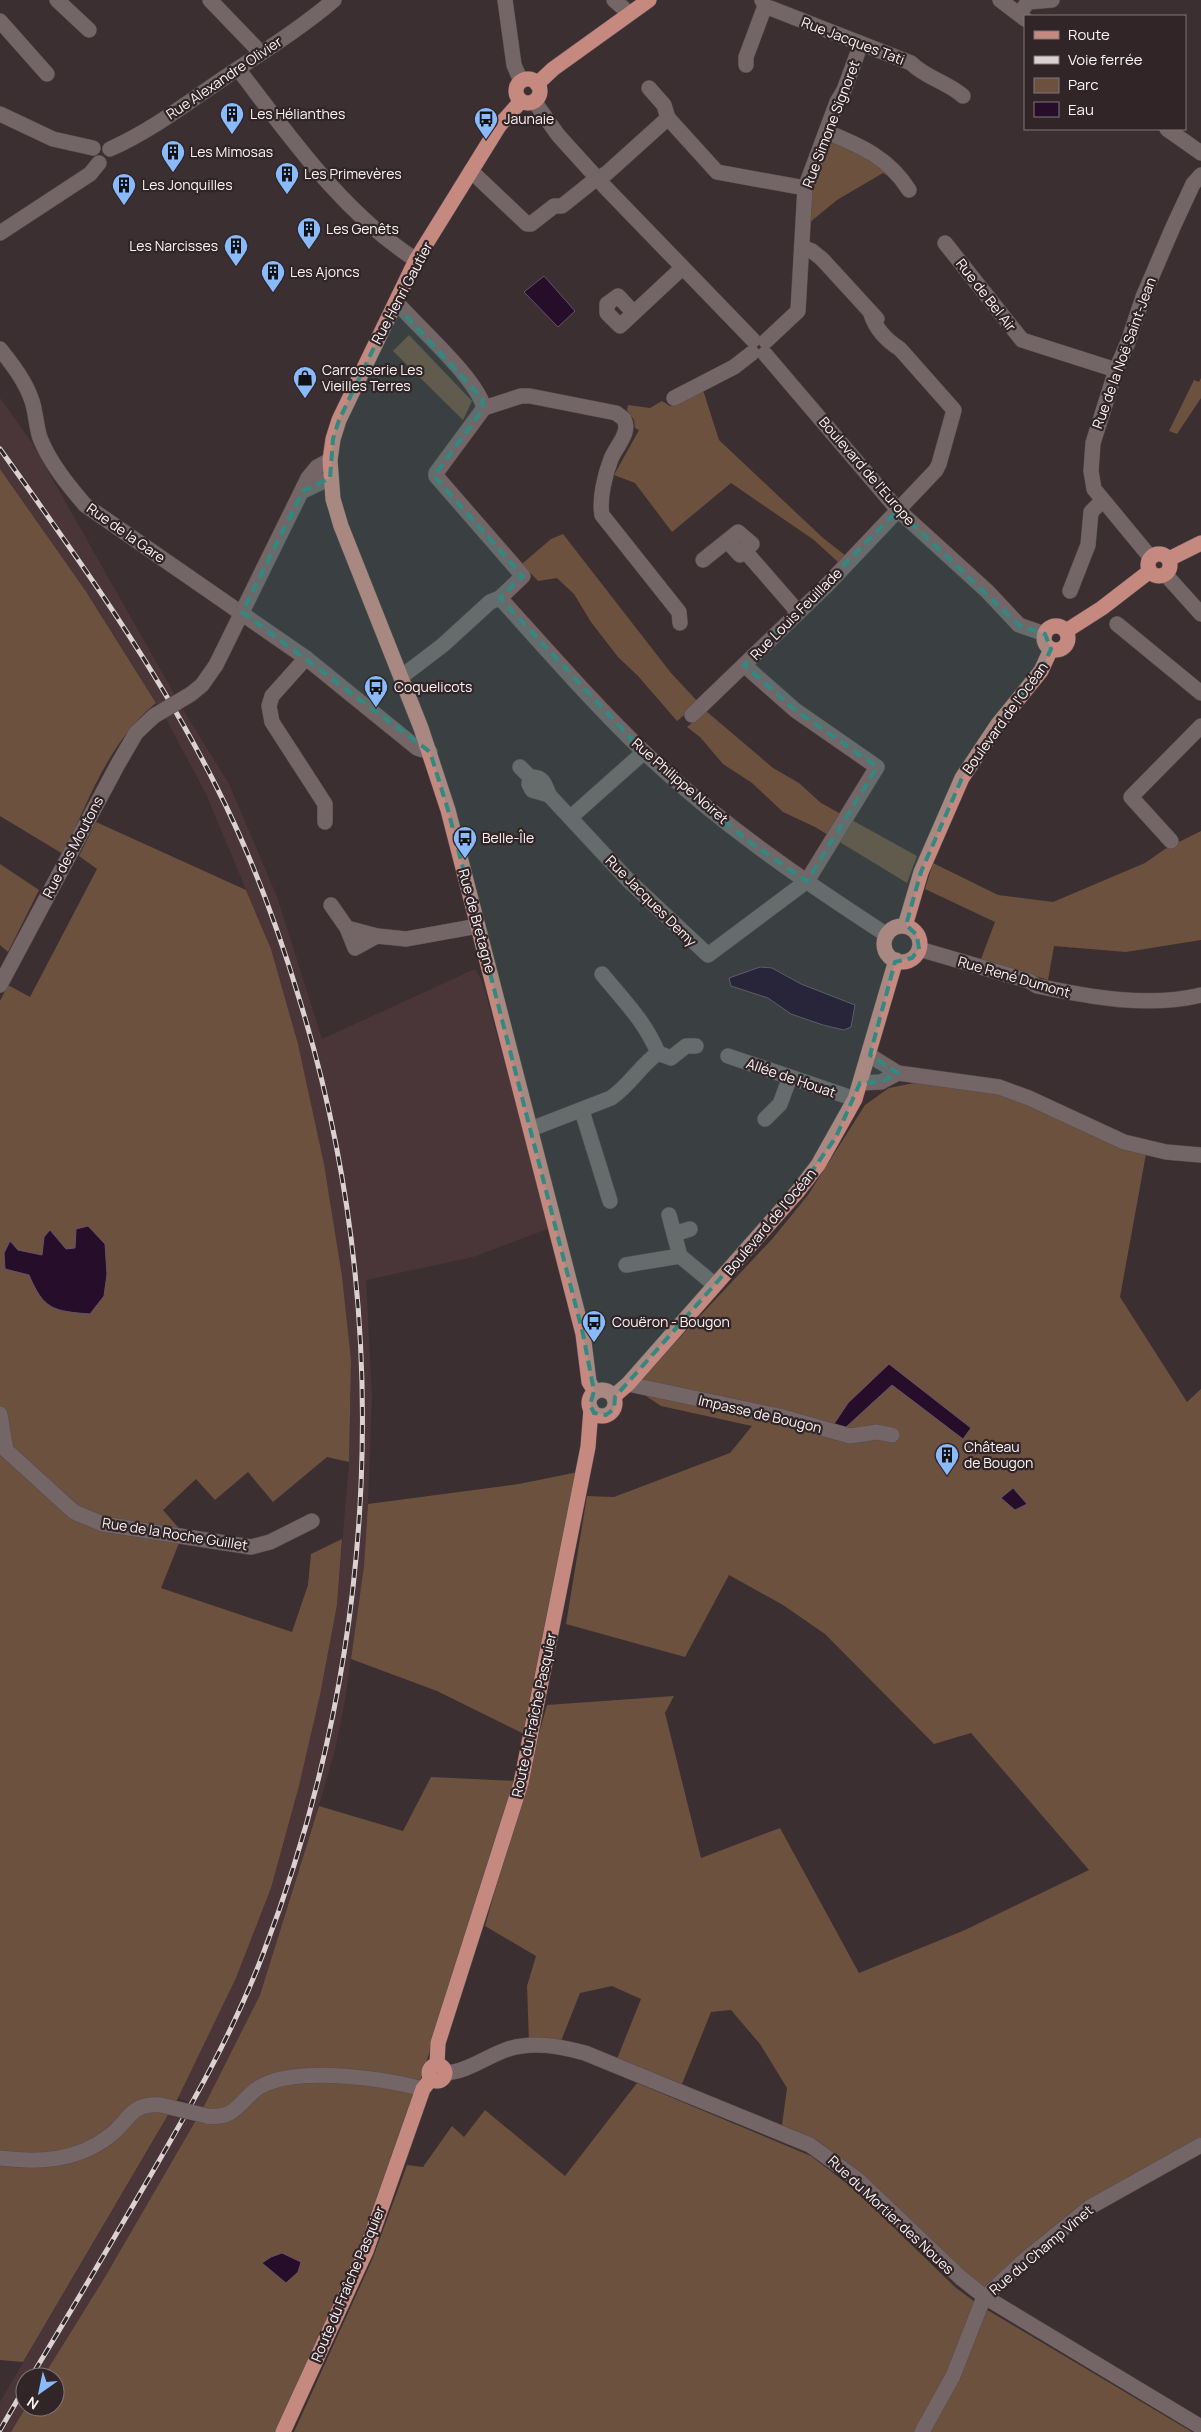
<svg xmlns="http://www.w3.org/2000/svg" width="1201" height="2432" font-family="Manrope,sans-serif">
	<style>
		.built { fill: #4a3639 }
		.green { fill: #6c513f }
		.water { fill: #260d29; stroke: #665266 }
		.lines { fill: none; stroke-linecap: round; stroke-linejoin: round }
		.minor-casing { stroke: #564c4d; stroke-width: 16 }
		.major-casing { stroke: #564c4d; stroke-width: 16 }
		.minor { stroke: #746567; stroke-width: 15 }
		.major { stroke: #c68980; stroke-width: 15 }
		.rail-casing { stroke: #dbd1d3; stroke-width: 5 }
		.rail { stroke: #312527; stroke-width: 3; stroke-dasharray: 9; stroke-linecap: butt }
		.minor-bridge-casing { stroke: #564c4d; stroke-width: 16; stroke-linecap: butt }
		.minor-bridge { stroke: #746567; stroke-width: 15 }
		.marked { fill: #328982; fill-opacity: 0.2; stroke: #328982; stroke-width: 4; stroke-dasharray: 10 6; stroke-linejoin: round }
		.labels { text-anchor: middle; stroke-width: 4.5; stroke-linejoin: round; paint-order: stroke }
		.street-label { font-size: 14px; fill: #fbf2f3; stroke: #312527 }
		.poi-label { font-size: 14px; fill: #fbf2f3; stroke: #312527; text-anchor: start }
	</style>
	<rect width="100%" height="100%" fill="#3c2f31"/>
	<!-- built -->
	<g class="built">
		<polygon points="0,398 32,443 176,697 159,707 85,590 0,469"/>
		<polygon points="182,708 229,784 277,897 322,1039 475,969 482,981 550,1228 473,1257 366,1280 372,1396 368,1504 364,1566 345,1701 335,1750 319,1806 260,1995 203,2108 178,2098 236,1978 271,1888 299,1786 320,1695 337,1605 349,1462 351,1360 342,1276 324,1164 298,1044 271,949 206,794 165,717"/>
		<polygon points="169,2114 195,2122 105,2277 43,2377 25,2377 26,2407 11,2432 0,2432 0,2402"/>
	</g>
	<!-- green -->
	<g class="green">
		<polygon points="829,141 857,148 896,181 883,173 837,200 809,223 808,192"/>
		<polygon points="409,335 472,401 463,420 393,351"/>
		<polygon points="1201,378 1201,398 1177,434 1169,431 1194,380 1199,382"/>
		<polygon points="703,390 719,440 823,538 846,556 838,562 814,540 731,483 672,532 635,483 614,475 639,430 635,428 634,420 627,410 628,405 650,408 662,401 670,406"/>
		<path d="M0 469 85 590 156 703C109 741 89 800 63 854L0 816Z"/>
		<polygon points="563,534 671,673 699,703 677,721 638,676 618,657 591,622 574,594 557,578 538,581 522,564 551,539"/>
		<polygon points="706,711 773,768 799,783 821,803 917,856 907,883 815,827 783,812 752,783 723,764 700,737 687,727"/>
		<polygon points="96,822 246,890 271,949 298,1044 324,1164 342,1276 351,1360 349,1462 327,1457 273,1502 248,1472 215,1500 196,1479 163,1510 183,1533 161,1588 292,1632 308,1585 311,1554 342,1539 337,1605 320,1695 299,1786 271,1888 236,1978 178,2098 23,2362 0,2360 0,1001 8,985 30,997 97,869 79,856"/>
		<polygon points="1201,831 1201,940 1126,952 1054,946 1048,980 981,959 995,922 925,889 933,863 998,895 1053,902 1145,863 1165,849"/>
		<polygon points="0,864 39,890 8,952 0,945"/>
		<polygon points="914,1083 1004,1092 1146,1154 1120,1297 1187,1402 1201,1389 1201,2145 1090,2207 984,2290 851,2166 817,2140 782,2125 787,2088 760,2044 731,2010 711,2012 682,2084 617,2059 641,1999 612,1986 580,1993 561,2041 529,2042 527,1986 536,1956 485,1926 547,1705 674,1696 665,1713 701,1858 780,1828 859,1973 965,1930 1089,1870 971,1733 934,1744 825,1634 783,1605 729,1575 685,1657 566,1624 587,1496 614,1497 730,1453 752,1426 661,1406 640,1392 638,1382 773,1238 808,1195 865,1105 889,1088"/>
		<polygon points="578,1472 526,1735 437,1691 351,1659 364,1566 368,1504 519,1484"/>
		<polygon points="431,1777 516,1781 366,2251 283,2432 11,2432 26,2407 55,2407 55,2377 43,2377 105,2277 203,2108 260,1995 319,1806 403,1831"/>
		<polygon points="637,2083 811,2156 854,2189 955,2287 979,2305 1192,2432 294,2432 372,2260 407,2165 423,2167 452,2126 464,2137 485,2110 565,2176"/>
	</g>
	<!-- water -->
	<g class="water">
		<polygon points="544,276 575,311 558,327 524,292"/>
		<polygon points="760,967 772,968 801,984 855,1005 851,1027 844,1030 823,1025 791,1014 768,998 731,986 729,978"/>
		<path d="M88 1226 105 1244 107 1274 104 1296 90 1314C53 1311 44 1310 29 1275L5 1269 4 1253 10 1241 18 1250 42 1255 44 1237 50 1230 66 1249 75 1248 76 1229Z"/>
		<polygon points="889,1364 971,1428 963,1439 892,1385 845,1428 834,1424 848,1403"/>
		<polygon points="1013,1488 1027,1504 1015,1510 1001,1498"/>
		<polygon points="282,2253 301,2262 298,2272 286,2283 262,2263 271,2257"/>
	</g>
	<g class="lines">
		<!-- minor casing -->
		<g class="minor-casing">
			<g id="minor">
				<polyline points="57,0 89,30"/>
				<polyline points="210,0 261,53"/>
				<polyline points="505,0 514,65 521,81"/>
				<polyline points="614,0 629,13"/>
				<path d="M762 0 765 6 911 63C926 78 947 82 963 96"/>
				<polyline points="1000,0 1025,19"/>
				<polyline points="1019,14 1028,2 1052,0"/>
				<polyline points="0,21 47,74"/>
				<polyline points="746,65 746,57 765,6"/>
				<path d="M238 69C291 138 342 212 416 260"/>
				<polyline points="649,88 664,105 668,118"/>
				<polyline points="534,101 558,135 606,188 753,340"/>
				<polyline points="0,114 53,139 93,148"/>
				<polyline points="1167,129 1201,153"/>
				<path d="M827 132C861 146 889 158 909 190"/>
				<path d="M110 149C151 131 187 103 224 78 261 53 300 29 334 0"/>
				<polyline points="471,171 527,224 531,224 554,206 562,206 592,182"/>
				<polyline points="598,179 607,173 668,118 717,172 805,188"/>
				<polyline points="0,233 90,174 99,163"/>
				<polyline points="945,243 1022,340 1116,370"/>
				<polyline points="802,247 812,251 822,259 877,319"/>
				<path d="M395 304 400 306C421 330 477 379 484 408L521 396H530L616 413 624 419C631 433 616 446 611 459 605 474 599 499 602 515L679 612 680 623"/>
				<polyline points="634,313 618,296 607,304 607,313 620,326 682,268"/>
				<polyline points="766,341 798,311 805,188 837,102 844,90 861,44"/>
				<path d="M0 349C12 364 26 382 32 401 36 413 36 426 40 438 50 463 68 485 85 505L306 658 417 748 430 752"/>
				<polyline points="765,354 898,510 987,591 1019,625 1045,634"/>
				<polyline points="674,398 734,367 752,353"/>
				<path d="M484 408 436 473V476L523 576 500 598C547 650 594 704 645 753 718 822 802 880 887 935"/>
				<polyline points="303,491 330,478"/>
				<polyline points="745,551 798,612"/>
				<polyline points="1151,558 1094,489 1091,471 1093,443 1116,370 1128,342 1143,297 1173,227 1193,184 1201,175"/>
				<polyline points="703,560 738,532 752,544 740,555 727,541"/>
				<polyline points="1165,574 1201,614"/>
				<polyline points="1070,591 1088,545 1091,512 1102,501"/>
				<polyline points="1117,624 1201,693"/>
				<polyline points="306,658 272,696 269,706 272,722 325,804 325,822"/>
				<polyline points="401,677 443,645 490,602 500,598"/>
				<polyline points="191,694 202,685 216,665 308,478 317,467 330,460"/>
				<path d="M692 715 826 586 936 470 939 464 954 410 900 349C886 340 876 330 871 314"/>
				<polyline points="520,767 530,777 529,784 532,790 549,795 629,881 708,955 807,881 877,767 795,710 744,665"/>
				<path d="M530 777C543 776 545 784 549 795"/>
				<polyline points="571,817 644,752"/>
				<polyline points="1171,841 1131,797 1201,726"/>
				<polyline points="331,905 347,928 377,936 406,939 478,926"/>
				<polyline points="347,928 355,948 377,936"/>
				<path d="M919 949 1029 981 1037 986C1090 997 1148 1008 1201 995"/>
				<path d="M602 974C623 1000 645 1021 658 1053"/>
				<polyline points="0,985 118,764 136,733 154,716"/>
				<polyline points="869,1055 898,1073 999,1087 1029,1098 1124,1142 1166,1152 1201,1155"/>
				<polyline points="728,1056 855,1099"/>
				<polyline points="860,1083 881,1082 898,1073"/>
				<polyline points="582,1111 610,1201"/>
				<polyline points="765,1119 780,1104 790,1077"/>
				<path d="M531 1129 611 1098C629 1086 640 1066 658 1053L671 1058 686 1046H696"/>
				<polyline points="674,1234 690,1229"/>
				<polyline points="680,1256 715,1285"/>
				<polyline points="626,1265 680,1256 669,1215"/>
				<polyline points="628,1384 779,1416 850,1436 877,1432 892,1435"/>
				<polyline points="0,1414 6,1450 74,1512 103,1524 251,1547 270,1542 312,1521"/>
				<path d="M445 2073C467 2072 487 2056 508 2049 534 2041 559 2046 585 2053L810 2145 857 2179 961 2278 985 2297 1201 2427"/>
				<path d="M207 2116C240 2121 242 2092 268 2083 307 2068 383 2078 423 2089"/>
				<path d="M0 2158C38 2163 76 2161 108 2137 130 2121 129 2103 161 2105"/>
				<polyline points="922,2432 953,2376 982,2302 989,2293 1027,2258 1090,2207 1201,2145"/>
			</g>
		</g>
		<!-- major casing -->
		<g class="major-casing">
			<g id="major">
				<circle cx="528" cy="91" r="12"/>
				<polyline points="537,84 553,69 649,0"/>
				<polyline points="521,101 499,126 416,260 339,420 333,439 330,460 333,499 341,526 421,728 448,810 583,1334 589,1382 595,1392"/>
				<circle cx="1159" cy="565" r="11"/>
				<polyline points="1169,559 1201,543"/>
				<circle cx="1056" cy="638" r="12"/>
				<polyline points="1066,631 1102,608 1150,571"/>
				<polyline points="905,926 921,872 962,778 998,724 1041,671 1051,649"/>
				<circle cx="902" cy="944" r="18"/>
				<circle cx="602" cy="1403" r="13"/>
				<polyline points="614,1396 628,1384 798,1191 818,1165 855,1099 896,960"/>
				<circle cx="437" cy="2073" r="8"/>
				<polyline points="437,2065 438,2043 521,1783 588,1447 591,1409"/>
				<polyline points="283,2432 366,2251 423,2089 431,2079"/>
			</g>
		</g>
		<!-- minor -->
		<use href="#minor" class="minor"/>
		<!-- major -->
		<use href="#major" class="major"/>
		<!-- rail casing -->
		<g class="rail-casing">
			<g id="rail">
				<path d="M0 449C77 557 155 665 215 784 250 852 277 925 299 998 396 1311 380 1650 263 1954 233 2033 191 2106 149 2178 110 2245 71 2311 31 2377"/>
				<polyline points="0,2430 25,2387"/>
			</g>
		</g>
		<!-- rail -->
		<use href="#rail" class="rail"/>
		<!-- minor-bridge casing -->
		<g class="minor-bridge-casing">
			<g id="minor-bridge">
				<polyline points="154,716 191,694"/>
				<polyline points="161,2105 207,2116"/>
			</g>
		</g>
		<!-- minor-bridge -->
		<use href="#minor-bridge" class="minor-bridge"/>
	</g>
	<!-- marked area -->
	<path class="marked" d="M395 304 482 398 484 408 434 476 523 576 500 598 644 752 747 840 807 881 877 767 795 710 744 665 898 510 1019 625 1045 634 1051 649 1041 671 998 724 962 778 921 872 906 925 917 935 919 949 912 958 895 962 870 1055 898 1073 881 1082 860 1083 836 1137 798 1191 615 1397 614 1409 606 1415 594 1413 590 1405 594 1391 583 1334 448 810 430 752 242 612 303 491 330 478 333 439 339 420Z"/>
	<!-- icons -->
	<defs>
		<g id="building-pin" transform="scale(1.25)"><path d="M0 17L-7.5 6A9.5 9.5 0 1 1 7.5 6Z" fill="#89bafc" stroke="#312527"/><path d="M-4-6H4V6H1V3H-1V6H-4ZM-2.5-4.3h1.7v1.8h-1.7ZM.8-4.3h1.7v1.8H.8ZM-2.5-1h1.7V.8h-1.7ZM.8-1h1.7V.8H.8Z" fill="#111"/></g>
		<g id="bus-pin" transform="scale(1.25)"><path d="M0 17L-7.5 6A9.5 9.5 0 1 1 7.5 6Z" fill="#89bafc" stroke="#312527"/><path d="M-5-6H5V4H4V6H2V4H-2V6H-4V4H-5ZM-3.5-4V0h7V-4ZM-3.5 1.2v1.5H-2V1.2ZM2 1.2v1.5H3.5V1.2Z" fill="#111"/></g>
		<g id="shop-pin" transform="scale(1.25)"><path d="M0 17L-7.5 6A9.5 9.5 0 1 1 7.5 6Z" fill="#89bafc" stroke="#312527"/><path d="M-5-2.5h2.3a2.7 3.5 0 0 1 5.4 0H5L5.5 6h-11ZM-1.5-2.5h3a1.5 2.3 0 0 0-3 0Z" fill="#111"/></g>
	</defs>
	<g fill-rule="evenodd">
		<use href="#building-pin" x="232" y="114"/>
		<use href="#bus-pin" x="486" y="119"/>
		<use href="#building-pin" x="173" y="152"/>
		<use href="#building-pin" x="287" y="174"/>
		<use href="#building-pin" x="124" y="185"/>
		<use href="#building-pin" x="309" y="229"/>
		<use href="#building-pin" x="236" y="246"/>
		<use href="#building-pin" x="273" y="272"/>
		<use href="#shop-pin" x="305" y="378"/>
		<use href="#bus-pin" x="376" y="687"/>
		<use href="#bus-pin" x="465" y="838"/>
		<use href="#bus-pin" x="594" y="1322"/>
		<use href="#building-pin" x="947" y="1455"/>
	</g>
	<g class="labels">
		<!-- street labels -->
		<g class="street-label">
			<text transform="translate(853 41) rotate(21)" y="5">Rue Jacques Tati</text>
			<text transform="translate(224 78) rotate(-34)" y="5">Rue Alexandre Olivier</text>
			<text transform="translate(831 124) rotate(-69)" y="5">Rue Simone Signoret</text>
			<text transform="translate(402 293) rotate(-62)" y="5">Rue Henri Gautier</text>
			<text transform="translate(986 295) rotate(52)" y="5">Rue de Bel Air</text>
			<text transform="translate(1124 353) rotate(-70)" y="5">Rue de la Noë Saint-Jean</text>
			<text transform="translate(867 471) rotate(49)" y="5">Boulevard de l'Europe</text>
			<text transform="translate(126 533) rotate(35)" y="5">Rue de la Gare</text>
			<text transform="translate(796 614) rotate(-45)" y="5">Rue Louis Feuillade</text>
			<text transform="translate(1005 718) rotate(-54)" y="5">Boulevard de l'Océan</text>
			<text transform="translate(680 781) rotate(41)" y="5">Rue Philippe Noiret</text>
			<text transform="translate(73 847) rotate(-62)" y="5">Rue des Moutons</text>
			<text transform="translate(651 901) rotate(45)" y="5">Rue Jacques Demy</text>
			<text transform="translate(477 921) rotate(75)" y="5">Rue de Bretagne</text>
			<text transform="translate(1014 977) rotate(16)" y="5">Rue René Dumont</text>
			<text transform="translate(791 1078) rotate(19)" y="5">Allée de Houat</text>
			<text transform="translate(770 1222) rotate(-50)" y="5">Boulevard de l'Océan</text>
			<text transform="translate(760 1414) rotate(13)" y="5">Impasse de Bougon</text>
			<text transform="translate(175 1534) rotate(9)" y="5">Rue de la Roche Guillet</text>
			<text transform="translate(534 1715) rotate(-78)" y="5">Route du Fraîche Pasquier</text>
			<text transform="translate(891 2215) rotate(43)" y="5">Rue du Mortier des Noues</text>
			<text transform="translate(1041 2250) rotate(-40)" y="5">Rue du Champ Vinet</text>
			<text transform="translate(348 2284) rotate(-67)" y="5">Route du Fraîche Pasquier</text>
		</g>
		<!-- poi labels -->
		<g class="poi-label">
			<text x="250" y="119">Les Hélianthes</text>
			<text x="504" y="124">Jaunaie</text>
			<text x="190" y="157">Les Mimosas</text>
			<text x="304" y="179">Les Primevères</text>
			<text x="142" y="190">Les Jonquilles</text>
			<text x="326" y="234">Les Genêts</text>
			<text x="218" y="251" text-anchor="end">Les Narcisses</text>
			<text x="290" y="277">Les Ajoncs</text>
			<text x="322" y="375">Carrosserie Les<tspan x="322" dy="16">Vieilles Terres</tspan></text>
			<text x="394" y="692">Coquelicots</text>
			<text x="482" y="843">Belle-Île</text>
			<text x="612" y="1327">Couëron - Bougon</text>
			<text x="964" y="1452">Château<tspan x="964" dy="16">de Bougon</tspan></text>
		</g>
	</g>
	<!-- legend -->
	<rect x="1024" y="15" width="162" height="115" fill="#312527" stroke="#827779"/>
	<rect x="1034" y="31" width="25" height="8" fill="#c68980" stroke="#827779"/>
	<text x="1068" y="40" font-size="15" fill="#fbf2f3">Route</text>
	<rect x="1034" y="56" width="25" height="8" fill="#dbd1d3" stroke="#827779"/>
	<text x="1068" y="65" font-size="15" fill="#fbf2f3">Voie ferrée</text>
	<rect x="1034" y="78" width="25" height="15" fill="#6c513f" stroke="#827779"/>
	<text x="1068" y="90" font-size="15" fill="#fbf2f3">Parc</text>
	<rect x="1034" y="102" width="25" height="15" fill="#260d29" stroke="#827779"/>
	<text x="1068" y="115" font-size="15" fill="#fbf2f3">Eau</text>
	<!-- north arrow -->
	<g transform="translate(40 2392) rotate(213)"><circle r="24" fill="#312527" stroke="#827779"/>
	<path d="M0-4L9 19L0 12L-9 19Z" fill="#89bafc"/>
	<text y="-8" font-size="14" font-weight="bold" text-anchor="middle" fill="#fbf2f3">N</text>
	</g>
</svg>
